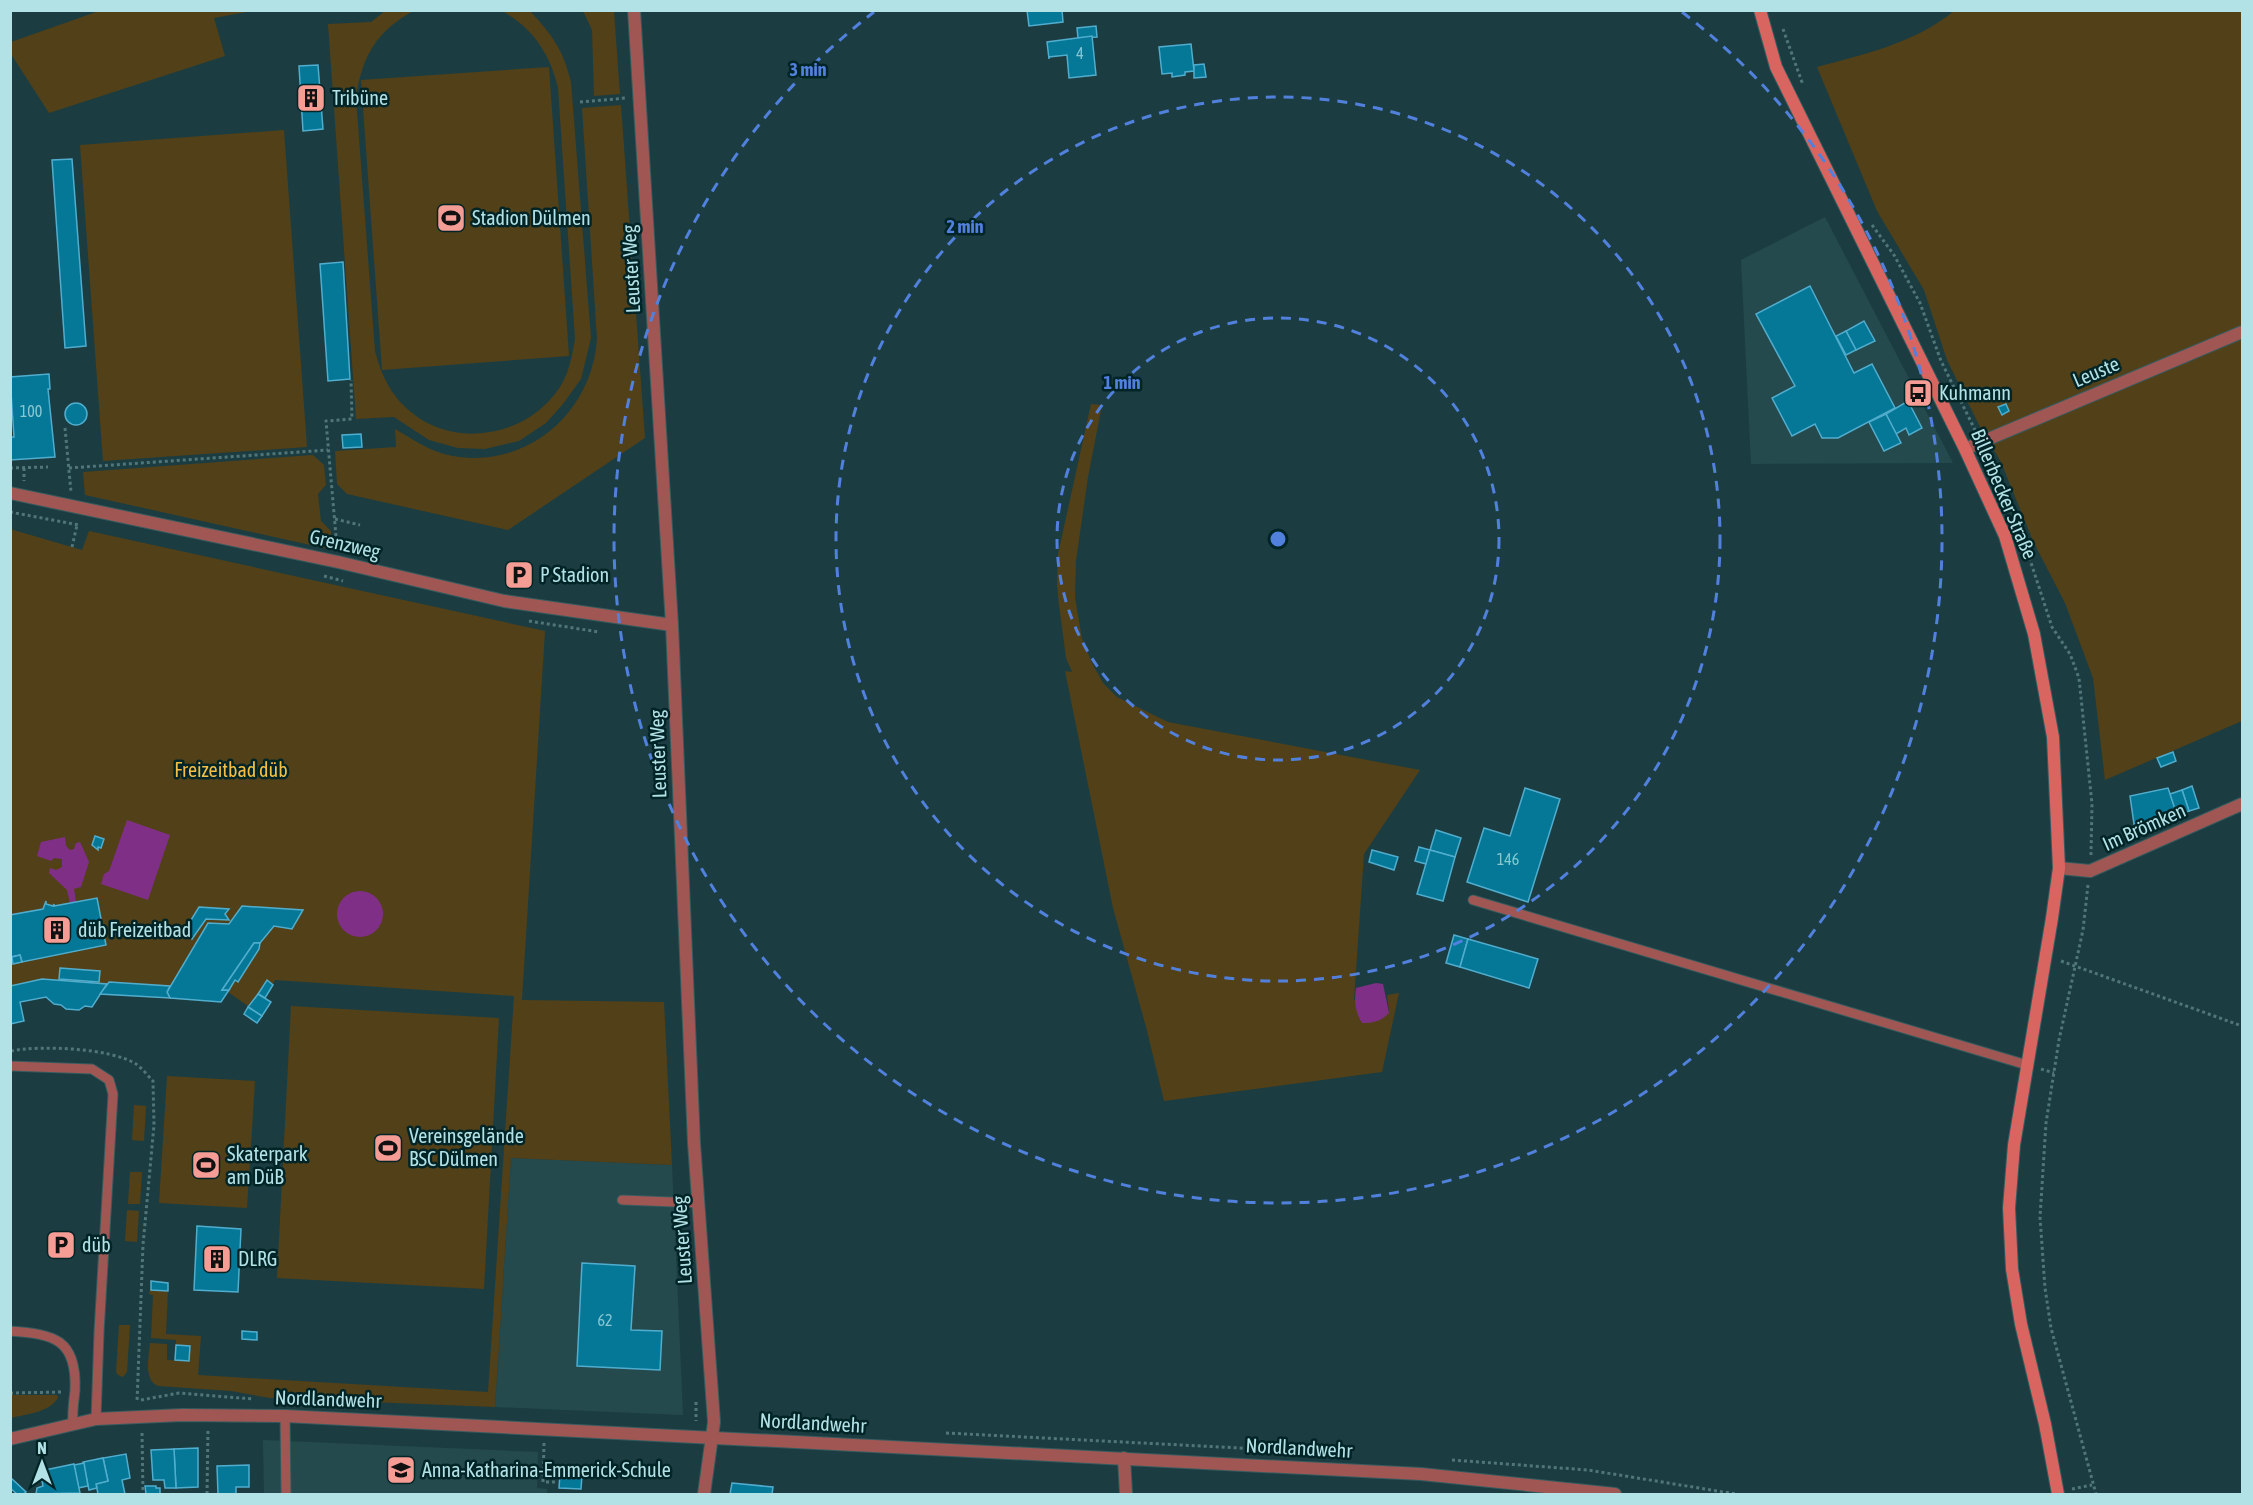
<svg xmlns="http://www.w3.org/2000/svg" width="2253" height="1505" font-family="'Asap Condensed',sans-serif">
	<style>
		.built { fill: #244a4e }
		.green { fill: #524018 }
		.water { fill: #7f3086 }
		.building { fill: #057897; stroke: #51adce; stroke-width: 1.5 }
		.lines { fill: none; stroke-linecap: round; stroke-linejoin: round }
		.service-casing { stroke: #365b5f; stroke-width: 11 }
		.minor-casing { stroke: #365b5f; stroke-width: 14 }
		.tertiary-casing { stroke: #365b5f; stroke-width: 14 }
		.secondary-casing { stroke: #365b5f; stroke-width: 14 }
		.path { stroke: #50767a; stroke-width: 3; stroke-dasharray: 3 3; stroke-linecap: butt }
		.service { stroke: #a05753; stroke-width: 9 }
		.minor { stroke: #a05753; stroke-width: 12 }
		.tertiary { stroke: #a05753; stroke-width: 12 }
		.secondary { stroke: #d96561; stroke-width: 12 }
		.ring { fill: none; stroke: #5181dd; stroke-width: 3; stroke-dasharray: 10 8 }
		.labels { text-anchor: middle; stroke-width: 5; stroke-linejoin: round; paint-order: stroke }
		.number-label { font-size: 16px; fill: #87c7d2 }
		.poi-label { font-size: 20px; fill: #b2e1e6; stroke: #012427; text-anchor: start }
		.street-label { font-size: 20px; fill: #b2e1e6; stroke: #012427 }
		.park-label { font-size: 20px; fill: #f5bf43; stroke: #012427 }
		.centre { fill: #5181dd; stroke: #012427; stroke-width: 3 }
		.ring-label { font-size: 18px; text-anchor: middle; font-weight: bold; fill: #5181dd; stroke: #012427; stroke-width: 5; stroke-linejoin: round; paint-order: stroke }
	</style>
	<rect width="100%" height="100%" fill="#1b3d41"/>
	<!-- built -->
	<g class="built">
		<polygon points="1825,217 1953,463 1751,464 1741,260"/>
		<polygon points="511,1158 672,1165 683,1415 495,1407"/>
		<polygon points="263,1440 538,1452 537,1488 547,1489 547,1494 264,1494"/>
	</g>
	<!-- green -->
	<g class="green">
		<polygon points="99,11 99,10 252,11 214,18 225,56 49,113 11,54 11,42"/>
		<path d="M385 11H413C376 32 362 56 356 98L375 351C378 363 382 374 388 385 426 451 520 448 560 387 569 373 572 356 575 339L558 88C550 54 533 28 502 11H530C552 35 563 49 571 82L591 338 581 379 563 404 546 423 519 441 485 449 458 448 429 440 394 417 356 419 328 24 371 22Z"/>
		<polygon points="583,11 614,11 620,94 594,96 592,30"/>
		<path d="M1954 11H2242V721L2105 780 2093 678 2065 603 2033 541 2001 462 1981 429 1947 360 1924 290 1877 211 1817 67C1865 54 1915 43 1954 11Z"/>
		<polygon points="549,67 569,356 382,370 361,80"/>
		<path d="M621 105 645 438 508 530 347 494 337 484 335 451 396 447 395 429C411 438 426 449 444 454 521 474 592 416 597 339L582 108Z"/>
		<polygon points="284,130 307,447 103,461 80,145"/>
		<polygon points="1091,404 1102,405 1088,477 1076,561 1075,597 1082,639 1092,663 1103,683 1117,697 1168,722 1420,770 1364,854 1354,1000 1389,1012 1387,995 1399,993 1382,1072 1164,1101 1146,1027 1113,908 1065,671 1072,672 1066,658 1059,605 1057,585 1058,554"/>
		<polygon points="313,455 324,465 326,485 318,494 321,521 331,531 333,550 85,495 83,472"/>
		<path d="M10 529 82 550 89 531 545 631 522 1000 664 1002 672 1165 511 1158 495 1407 270 1398 231 1391 158 1386C143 1380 149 1357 150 1343L167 1344V1360L189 1361 190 1346 176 1345V1340L151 1338 153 1295 149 1294 150 1289 168 1291 166 1334 201 1336 198 1375 488 1392 514 996 275 980 265 998 271 1002 262 1016 228 992 221 1002 100 994 107 984 42 979 11 986Z"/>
		<polygon points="291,1006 499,1018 484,1289 277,1278"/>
		<polygon points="167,1076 255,1081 247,1208 159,1203"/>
		<polygon points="134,1105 146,1106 144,1141 132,1140"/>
		<polygon points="130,1172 142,1172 140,1204 128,1204"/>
		<polygon points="127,1210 139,1211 137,1242 125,1241"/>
		<polygon points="119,1325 130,1325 127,1372 123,1377 118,1375 116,1372"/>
		<path d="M11 1395H57L58 1398C48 1413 27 1414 11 1418Z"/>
	</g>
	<!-- water -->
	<g class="water">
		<polygon points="127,820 170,835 148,900 101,884 104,874 109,871"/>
		<polygon points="65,837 66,846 70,850 74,849 76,843 80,842 89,862 81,887 74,889 76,902 70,903 67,890 49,873 50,868 56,870 62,867 62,859 54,858 51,861 37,856 41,842"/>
		<circle cx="360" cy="914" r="23"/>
		<path d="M1376 983 1383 984 1389 1013C1381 1021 1374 1023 1362 1023 1355 1011 1354 1002 1356 988Z"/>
	</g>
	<!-- building -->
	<g class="building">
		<polygon points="1027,10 1062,10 1063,22 1029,26"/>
		<polygon points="1096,26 1097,37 1078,38 1077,28"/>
		<polygon points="1092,36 1096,75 1069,78 1067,55 1049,57 1049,59 1047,42"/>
		<polygon points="1191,44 1194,71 1185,72 1185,75 1172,77 1172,73 1162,74 1159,47"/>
		<polygon points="1204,64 1206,77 1194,78 1194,65"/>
		<polygon points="318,65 323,129 303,131 299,66"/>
		<polygon points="72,159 86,346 65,348 52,160"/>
		<polygon points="343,262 350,379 328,381 320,264"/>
		<polygon points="1810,286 1854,373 1872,364 1895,408 1838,438 1822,438 1815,424 1792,436 1772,398 1795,386 1756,314"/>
		<polygon points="1864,321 1875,341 1856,350 1846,331"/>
		<polygon points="1846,331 1856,350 1846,355 1836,336"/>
		<polygon points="49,374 50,389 48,389 55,457 10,460 10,437 14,437 10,377"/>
		<polygon points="1908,401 1922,428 1909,435 1906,428 1896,434 1886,414"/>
		<circle cx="76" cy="414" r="11"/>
		<polygon points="2006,404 2009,411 2002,415 1998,407"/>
		<polygon points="1886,414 1901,443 1884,451 1869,422"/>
		<polygon points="361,434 362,447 343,448 342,435"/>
		<polygon points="2173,752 2176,761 2161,767 2157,758"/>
		<polygon points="2192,786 2199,808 2189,811 2182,790"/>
		<polygon points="1525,788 1560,799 1528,902 1467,882 1484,828 1510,836"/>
		<polygon points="2168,788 2178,816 2134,824 2130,796"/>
		<polygon points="2182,790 2189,811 2177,815 2170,794"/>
		<polygon points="1436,830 1461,838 1455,857 1430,850"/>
		<polygon points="95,836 104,839 101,848 98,847 98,850 92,845"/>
		<polygon points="1419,847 1430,850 1426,864 1415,861"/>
		<polygon points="1372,850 1398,857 1394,870 1369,862"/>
		<polygon points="1430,850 1455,857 1443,901 1417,894"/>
		<polygon points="97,898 106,945 22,962 20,955 10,957 10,915 43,909 46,901 46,904 53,906 54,904 54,906"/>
		<polygon points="242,906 303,910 292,929 274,926 260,943 254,943 222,990 229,990 221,1002 170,998 167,992 208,923 229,924"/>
		<polygon points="199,907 229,909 225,914 229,920 206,919 192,939 189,933 183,933"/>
		<polygon points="1454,935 1468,939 1460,967 1446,963"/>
		<polygon points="1468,939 1538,959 1529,988 1460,967"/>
		<polygon points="254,943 260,943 259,949 238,982 235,980 229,990 222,990"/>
		<polygon points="20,955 22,962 13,964 12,957"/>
		<polygon points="60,968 100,971 99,982 59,979"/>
		<polygon points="42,979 107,984 92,1007 85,1006 79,1010 66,1009 61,1005 54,1004 46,997 20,1002 24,1021 10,1024 10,986"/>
		<polygon points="267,980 273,985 265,998 258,994"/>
		<polygon points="109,982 170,986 167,992 170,998 100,994"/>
		<polygon points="258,994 271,1002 262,1016 248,1007"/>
		<polygon points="248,1007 262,1016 257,1023 244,1014"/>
		<polygon points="197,1226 241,1229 238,1292 194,1290"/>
		<polygon points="582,1263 635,1266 631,1330 662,1331 660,1370 577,1366"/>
		<polygon points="151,1281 168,1283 168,1291 151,1290"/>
		<polygon points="242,1331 257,1332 257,1340 242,1339"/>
		<polygon points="176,1345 190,1346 189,1361 175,1360"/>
		<polygon points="198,1448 198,1487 176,1488 174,1449"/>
		<polygon points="174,1449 176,1488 165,1488 164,1480 153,1480 151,1450"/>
		<polygon points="126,1454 130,1478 122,1480 125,1494 98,1494 96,1484 108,1481 103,1458"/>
		<polygon points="103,1458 108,1481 96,1484 97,1488 89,1490 83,1462"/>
		<polygon points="84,1463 88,1486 78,1488 74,1465"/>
		<polygon points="74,1464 80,1493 36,1494 37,1488 43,1486 40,1471"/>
		<polygon points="249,1465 249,1487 236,1487 236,1494 218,1494 217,1466"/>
		<polygon points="560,1474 582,1475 581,1489 559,1488"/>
		<polygon points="10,1477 26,1492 23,1494 17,1494 10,1488"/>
		<polygon points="732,1483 773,1487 772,1494 730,1494"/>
		<polygon points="145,1486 156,1486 156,1488 160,1488 160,1494 146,1494"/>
	</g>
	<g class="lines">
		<!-- service casing -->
		<g class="service-casing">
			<g id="service">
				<polyline points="1473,900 2027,1065"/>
				<polyline points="10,1066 92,1069 109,1080 113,1094 99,1332 96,1419"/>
				<polyline points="622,1200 699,1203"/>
				<path d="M10 1331C54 1334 77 1339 75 1390 74 1401 72 1411 73 1423"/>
				<polyline points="285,1416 286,1494"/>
			</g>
		</g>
		<!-- minor casing -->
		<g class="minor-casing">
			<g id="minor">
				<polyline points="634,10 672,625 694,1143 714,1422 704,1494"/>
				<polyline points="1965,449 2242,332"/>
				<polyline points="10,493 338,562 504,601 672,625"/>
				<polyline points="2059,868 2090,871 2242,804"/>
				<polyline points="1124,1458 1126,1494"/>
			</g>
		</g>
		<!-- tertiary casing -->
		<g class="tertiary-casing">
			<polyline id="tertiary" points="10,1439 96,1419 182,1415 285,1416 1421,1474 1615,1494"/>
		</g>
		<!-- secondary casing -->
		<g class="secondary-casing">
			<polyline id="secondary" points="1760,10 1776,67 1965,449 2005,536 2034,634 2053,737 2059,868 2052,918 2014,1145 2009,1208 2012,1269 2021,1324 2045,1424 2058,1494"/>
		</g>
		<!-- path -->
		<g class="path">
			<polyline points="1783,29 1803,85"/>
			<polyline points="580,102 626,98"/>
			<polyline points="1872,225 1894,255 1920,303 1941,361 1975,430"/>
			<polyline points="65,428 71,492"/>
			<polyline points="1987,455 2014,515"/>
			<polyline points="10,468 48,467"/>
			<polyline points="24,468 24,481"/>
			<polyline points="69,468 328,450"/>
			<polyline points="10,512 79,525"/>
			<polyline points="335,519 360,525"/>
			<polyline points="2020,529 2052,627 2070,654 2079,678 2092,804 2091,855"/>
			<polyline points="72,547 77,525"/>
			<polyline points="337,548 326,421 352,419 351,380"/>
			<polyline points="324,576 343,581"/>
			<polyline points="529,621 599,632"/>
			<polyline points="2088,885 2083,930 2059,1040 2046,1123 2040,1217 2045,1288 2051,1328 2096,1494"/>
			<polyline points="2061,961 2242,1026"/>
			<path d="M11 1051C40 1045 111 1048 136 1064 142 1068 148 1076 153 1081L154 1125 143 1245 137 1402"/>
			<polyline points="2041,1069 2054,1073"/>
			<polyline points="10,1393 63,1392"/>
			<polyline points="141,1400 179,1393 253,1399"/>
			<polyline points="696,1402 696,1421"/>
			<polyline points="142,1433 143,1494"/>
			<polyline points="946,1433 1338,1453"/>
			<polyline points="544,1443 543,1482 557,1482"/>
			<polyline points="1452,1460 1588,1470 1736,1494"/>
			<polyline points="2072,1489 2092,1485"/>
			<polyline points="207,1494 208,1429"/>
		</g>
		<!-- service -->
		<use href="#service" class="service"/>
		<!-- minor -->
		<use href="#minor" class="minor"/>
		<!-- tertiary -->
		<use href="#tertiary" class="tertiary"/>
		<!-- secondary -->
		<use href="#secondary" class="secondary"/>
	</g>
	<!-- distance rings -->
	<g class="ring">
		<circle cx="1278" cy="539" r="221"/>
		<circle cx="1278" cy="539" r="442"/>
		<path d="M1682 12A664 664 0 1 1 874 12"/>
	</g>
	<!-- icons -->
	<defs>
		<g id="building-square" transform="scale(1.5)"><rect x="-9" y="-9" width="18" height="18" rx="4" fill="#f59c95" stroke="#012427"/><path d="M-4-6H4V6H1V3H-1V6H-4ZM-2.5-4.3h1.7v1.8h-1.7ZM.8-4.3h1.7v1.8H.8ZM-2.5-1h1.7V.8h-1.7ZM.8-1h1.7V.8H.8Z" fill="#111"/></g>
		<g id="stadium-square" transform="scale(1.5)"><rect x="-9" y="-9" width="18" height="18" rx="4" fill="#f59c95" stroke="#012427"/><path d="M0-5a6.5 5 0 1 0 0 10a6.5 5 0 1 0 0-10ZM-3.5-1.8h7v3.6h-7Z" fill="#111"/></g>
		<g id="bus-square" transform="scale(1.5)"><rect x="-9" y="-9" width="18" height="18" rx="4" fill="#f59c95" stroke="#012427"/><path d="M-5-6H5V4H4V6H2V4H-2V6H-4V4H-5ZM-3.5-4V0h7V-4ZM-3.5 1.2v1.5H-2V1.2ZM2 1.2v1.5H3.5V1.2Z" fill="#111"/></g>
		<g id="parking-square" transform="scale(1.5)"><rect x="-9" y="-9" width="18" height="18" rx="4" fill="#f59c95" stroke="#012427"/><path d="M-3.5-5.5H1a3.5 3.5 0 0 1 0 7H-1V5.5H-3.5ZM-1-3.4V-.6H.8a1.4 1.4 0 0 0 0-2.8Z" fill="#111"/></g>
		<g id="school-square" transform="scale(1.5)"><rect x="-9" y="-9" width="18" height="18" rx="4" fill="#f59c95" stroke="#012427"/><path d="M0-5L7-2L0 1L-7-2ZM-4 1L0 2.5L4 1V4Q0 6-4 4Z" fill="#111"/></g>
	</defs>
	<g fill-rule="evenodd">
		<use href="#building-square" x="311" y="98"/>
		<use href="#stadium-square" x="451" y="218"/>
		<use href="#bus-square" x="1918" y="393"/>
		<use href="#parking-square" x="519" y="575"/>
		<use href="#building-square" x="57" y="930"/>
		<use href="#stadium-square" x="388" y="1148"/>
		<use href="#stadium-square" x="206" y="1165"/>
		<use href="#parking-square" x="61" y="1245"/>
		<use href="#building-square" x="217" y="1259"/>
		<use href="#school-square" x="401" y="1470"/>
	</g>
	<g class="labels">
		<!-- number labels -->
		<g class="number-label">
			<text x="1080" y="59">4</text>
			<text x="31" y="417">100</text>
			<text x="1508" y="865">146</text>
			<text x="605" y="1326">62</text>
		</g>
		<!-- poi labels -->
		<g class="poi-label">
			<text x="332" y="105">Tribüne</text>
			<text x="472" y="225">Stadion Dülmen</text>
			<text x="1939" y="400">Kuhmann</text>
			<text x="540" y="582">P Stadion</text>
			<text x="78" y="937">düb Freizeitbad</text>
			<text x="409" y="1143">Vereinsgelände<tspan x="409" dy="23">BSC Dülmen</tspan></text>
			<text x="227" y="1161">Skaterpark<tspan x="227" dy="23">am DüB</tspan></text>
			<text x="82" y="1252">düb</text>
			<text x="238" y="1266">DLRG</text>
			<text x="422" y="1477">Anna-Katharina-Emmerick-Schule</text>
		</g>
		<!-- street labels -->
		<g class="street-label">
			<text transform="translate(631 269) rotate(-93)" y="7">Leuster Weg</text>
			<text transform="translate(2096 372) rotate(-23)" y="7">Leuste</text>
			<text transform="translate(2004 494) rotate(67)" y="7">Billerbecker Straße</text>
			<text transform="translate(345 544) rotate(13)" y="7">Grenzweg</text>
			<text transform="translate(658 754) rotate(-92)" y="7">Leuster Weg</text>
			<text transform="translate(2144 827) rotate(-24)" y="7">Im Brömken</text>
			<text transform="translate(682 1240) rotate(-94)" y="7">Leuster Weg</text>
			<text transform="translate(328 1399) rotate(2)" y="7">Nordlandwehr</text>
			<text transform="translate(813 1423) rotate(3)" y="7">Nordlandwehr</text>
			<text transform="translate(1299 1448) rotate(3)" y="7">Nordlandwehr</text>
		</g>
		<!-- park labels -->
		<g class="park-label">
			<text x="231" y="777">Freizeitbad düb</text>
		</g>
	</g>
	<circle cx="1278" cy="539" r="9" class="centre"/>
	<g class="ring-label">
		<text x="808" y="76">3 min</text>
		<text x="965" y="233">2 min</text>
		<text x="1122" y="389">1 min</text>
	</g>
	<!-- border -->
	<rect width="2253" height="1505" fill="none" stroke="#b2e1e6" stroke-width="24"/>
	<!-- north arrow -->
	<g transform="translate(42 1463)" stroke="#012427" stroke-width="4.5" paint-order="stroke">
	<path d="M0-4.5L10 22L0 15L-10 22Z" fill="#b2e1e6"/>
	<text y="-9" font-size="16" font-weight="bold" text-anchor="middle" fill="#b2e1e6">N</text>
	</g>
</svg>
